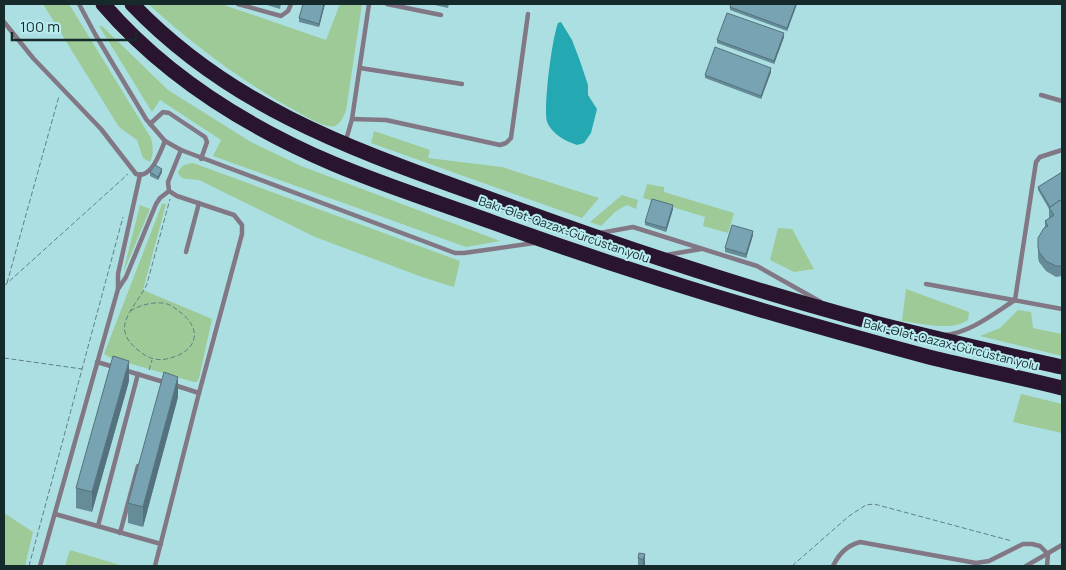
<svg xmlns="http://www.w3.org/2000/svg" width="1066" height="570" font-family="Manrope,sans-serif">
	<style>
		.green { fill: #9dca97 }
		.water { fill: #24a9b2 }
		.lines { fill: none; stroke-linecap: round; stroke-linejoin: round }
		.path { stroke: #5e8183; stroke-width: 1; stroke-dasharray: 5 2.5; stroke-linecap: butt }
		.lane { stroke: #827784; stroke-width: 4.5 }
		.highway { stroke: #29152d; stroke-width: 15 }
		.wall { fill: #678c99 }
		.shaded-wall { fill: #54727d }
		.building { fill: #78a3b2; stroke: #54727d }
		.labels { text-anchor: middle; stroke-width: 4; stroke-linejoin: round; paint-order: stroke }
		.street-label { font-size: 12px; fill: #162a2c; stroke: #b9ecef }
	</style>
	<rect width="100%" height="100%" fill="#acdfe2"/>
	<!-- green -->
	<g class="green">
		<path d="M43 4H69L151 138C153 147 154 153 150 162L143 158 137 140 119 127Z"/>
		<path d="M148 4H221L326 40 340 4H362L346 111C343 117 341 123 335 126 326 129 305 116 296 111 240 80 196 47 148 4Z"/>
		<polygon points="99,26 102,26 168,90 251,142 301,166 500,241 466,247 213,156 221,140 160,100 152,112"/>
		<polygon points="374,131 430,150 428,158 502,167 599,198 582,218 371,143"/>
		<path d="M193 163 460 261 454 287 422 277 315 237 201 181C192 177 183 183 178 173 181 166 184 164 193 163Z"/>
		<polygon points="647,184 664,187 664,192 734,213 728,233 703,226 705,217 643,198"/>
		<polygon points="622,195 638,200 636,209 627,205 616,211 601,226 590,222"/>
		<polygon points="162,204 166,204 143,290 212,319 199,378 197,382 194,382 111,358 104,354"/>
		<polygon points="140,205 150,209 123,273"/>
		<polygon points="778,228 792,229 814,269 794,272 770,260"/>
		<path d="M906 289 969 312 968 320C950 332 921 323 902 321Z"/>
		<polygon points="1018,310 1031,312 1033,328 1062,334 1062,356 980,336 1000,328"/>
		<polygon points="1021,394 1062,404 1062,433 1013,422"/>
		<polygon points="4,513 33,532 25,566 4,566"/>
		<polygon points="70,550 120,565 119,566 65,566"/>
	</g>
	<!-- water -->
	<path class="water" d="M561 22 572 40 580 61 588 85V95L597 109 591 133 584 143 577 145C565 141 552 134 547 122 543 107 552 38 558 23Z"/>
	<g class="lines">
		<!-- path -->
		<g class="path">
			<polyline points="7,283 59,96"/>
			<polyline points="4,286 128,174"/>
			<path d="M130 311C140 305 152 302 163 303 170 304 175 308 180 312 206 332 194 354 166 359 154 361 146 357 138 350 108 326 136 308 147 284L170 199"/>
			<polyline points="4,358 82,369"/>
			<polyline points="149,370 152,360"/>
			<polyline points="29,566 123,217"/>
			<polyline points="792,566 849,516 866,505 874,504 1012,541"/>
		</g>
		<!-- lane -->
		<g class="lane">
			<polyline points="79,4 95,34 146,119 165,141 181,150 455,253 464,253 534,243"/>
			<polyline points="238,4 281,16 288,11 291,4"/>
			<polyline points="387,4 441,15"/>
			<path d="M4 22 33 58 101 129 136 174C152 179 160 152 165 141"/>
			<polyline points="360,68 462,84"/>
			<polyline points="1041,95 1062,101"/>
			<polyline points="352,119 386,120 500,145 506,143 511,138 528,14"/>
			<polyline points="150,124 163,112 169,113 205,137 207,142 201,159"/>
			<polyline points="346,140 352,119 369,4"/>
			<polyline points="600,233 633,227 757,266 821,302"/>
			<polyline points="186,252 199,203"/>
			<polyline points="666,255 701,249"/>
			<polyline points="926,284 1062,309"/>
			<polyline points="118,289 118,274 140,175"/>
			<path d="M945 335C971 332 993 314 1015 300L1036 162 1040 157 1062 150"/>
			<polyline points="97,362 114,367"/>
			<polyline points="124,370 167,383"/>
			<polyline points="174,385 199,393"/>
			<polyline points="55,514 161,544"/>
			<polyline points="98,526 138,374"/>
			<polyline points="120,533 138,466"/>
			<polyline points="40,566 118,289 126,277 156,204 160,198 169,191"/>
			<polyline points="155,566 199,393 242,234 242,225 234,215 177,196 169,191 168,182 181,150"/>
			<path d="M833 566C839 554 846 546 860 542L976 563 989 561 1023 544H1032L1040 546 1048 554"/>
			<polyline points="1026,566 1062,545"/>
			<polyline points="1047,566 1048,554"/>
		</g>
		<!-- highway -->
		<g class="highway">
			<path d="M103 4C165 76 247 127 334 164 386 186 440 203 492 222 635 274 782 318 929 357 973 368 1018 377 1062 388"/>
			<path d="M132 4C239 116 371 155 512 207 622 247 733 284 845 315 917 335 990 351 1062 367"/>
		</g>
	</g>
	<!-- wall -->
	<g class="wall">
		<polygon points="264,4 281,4 280,9"/>
		<polygon points="325,4 319,27 299,22 299,18"/>
		<polygon points="430,4 449,4 448,8"/>
		<polygon points="797,4 787,31 730,10 730,7"/>
		<polygon points="784,37 774,64 717,43 717,40"/>
		<polygon points="771,72 761,99 705,78 705,75"/>
		<polygon points="150,172 162,172 158,180 150,176"/>
		<polygon points="1062,172 1062,276 1056,277 1046,271 1039,262 1038,258 1038,238 1045,227 1045,221 1049,218 1049,209 1038,190 1038,187"/>
		<polygon points="673,209 666,232 645,225 645,222"/>
		<polygon points="753,235 746,258 725,252 725,248"/>
		<polygon points="129,381 92,512 76,508 76,488"/>
		<polygon points="178,397 143,527 128,523 128,503"/>
		<polygon points="645,554 645,566 638,566 638,558"/>
	</g>
	<!-- shaded-wall -->
	<g class="shaded-wall">
		<polygon points="324,4 325,4 319,27 319,24"/>
		<polygon points="796,4 797,4 787,31 787,28"/>
		<polygon points="784,33 784,37 774,64 774,61"/>
		<polygon points="771,68 771,72 761,99 761,96"/>
		<polygon points="162,169 162,172 158,180 158,177"/>
		<polygon points="673,205 673,209 666,232 666,228"/>
		<polygon points="753,231 753,235 746,258 746,254"/>
		<polygon points="1061,266 1062,266 1062,276 1061,277"/>
		<polygon points="129,361 129,381 92,512 92,492"/>
		<polygon points="178,377 178,397 143,527 143,507"/>
		<polygon points="645,554 645,566 643,566 643,560"/>
	</g>
	<!-- building -->
	<g class="building">
		<polygon points="303,4 324,4 319,24 299,18"/>
		<polygon points="731,4 796,4 787,28 730,7"/>
		<polygon points="727,13 784,33 774,61 717,40"/>
		<polygon points="715,47 771,68 761,96 705,75"/>
		<polygon points="155,165 162,169 158,177 150,172"/>
		<polygon points="1062,172 1062,202 1060,200 1050,207 1038,187"/>
		<polygon points="652,199 673,205 666,228 645,222"/>
		<polygon points="1060,200 1062,202 1062,266 1056,266 1046,261 1039,252 1038,247 1038,238 1044,228 1048,226 1045,221 1054,215 1049,208"/>
		<polygon points="732,225 753,231 746,254 725,248"/>
		<polygon points="113,356 129,361 92,492 76,488"/>
		<polygon points="164,372 178,377 143,507 128,503"/>
		<polygon points="639,553 645,554 643,560 638,558"/>
	</g>
	<g class="labels">
		<!-- street labels -->
		<g class="street-label">
			<text transform="translate(564 230) rotate(19)" y="4">Bakı-Ələt-Qazax-Gürcüstan yolu</text>
			<text transform="translate(951 345) rotate(14)" y="4">Bakı-Ələt-Qazax-Gürcüstan yolu</text>
		</g>
	</g>
	<!-- border -->
	<rect width="1066" height="570" fill="none" stroke="#162a2c" stroke-width="10"/>
	<!-- scale -->
	<path d="M12 32v8h124v-8" fill="none" stroke="#162a2c" stroke-width="2.5"/>
	<text x="20" y="32" font-size="15" fill="#162a2c" stroke="#b9ecef" stroke-width="4" paint-order="stroke">100 m</text>
</svg>
